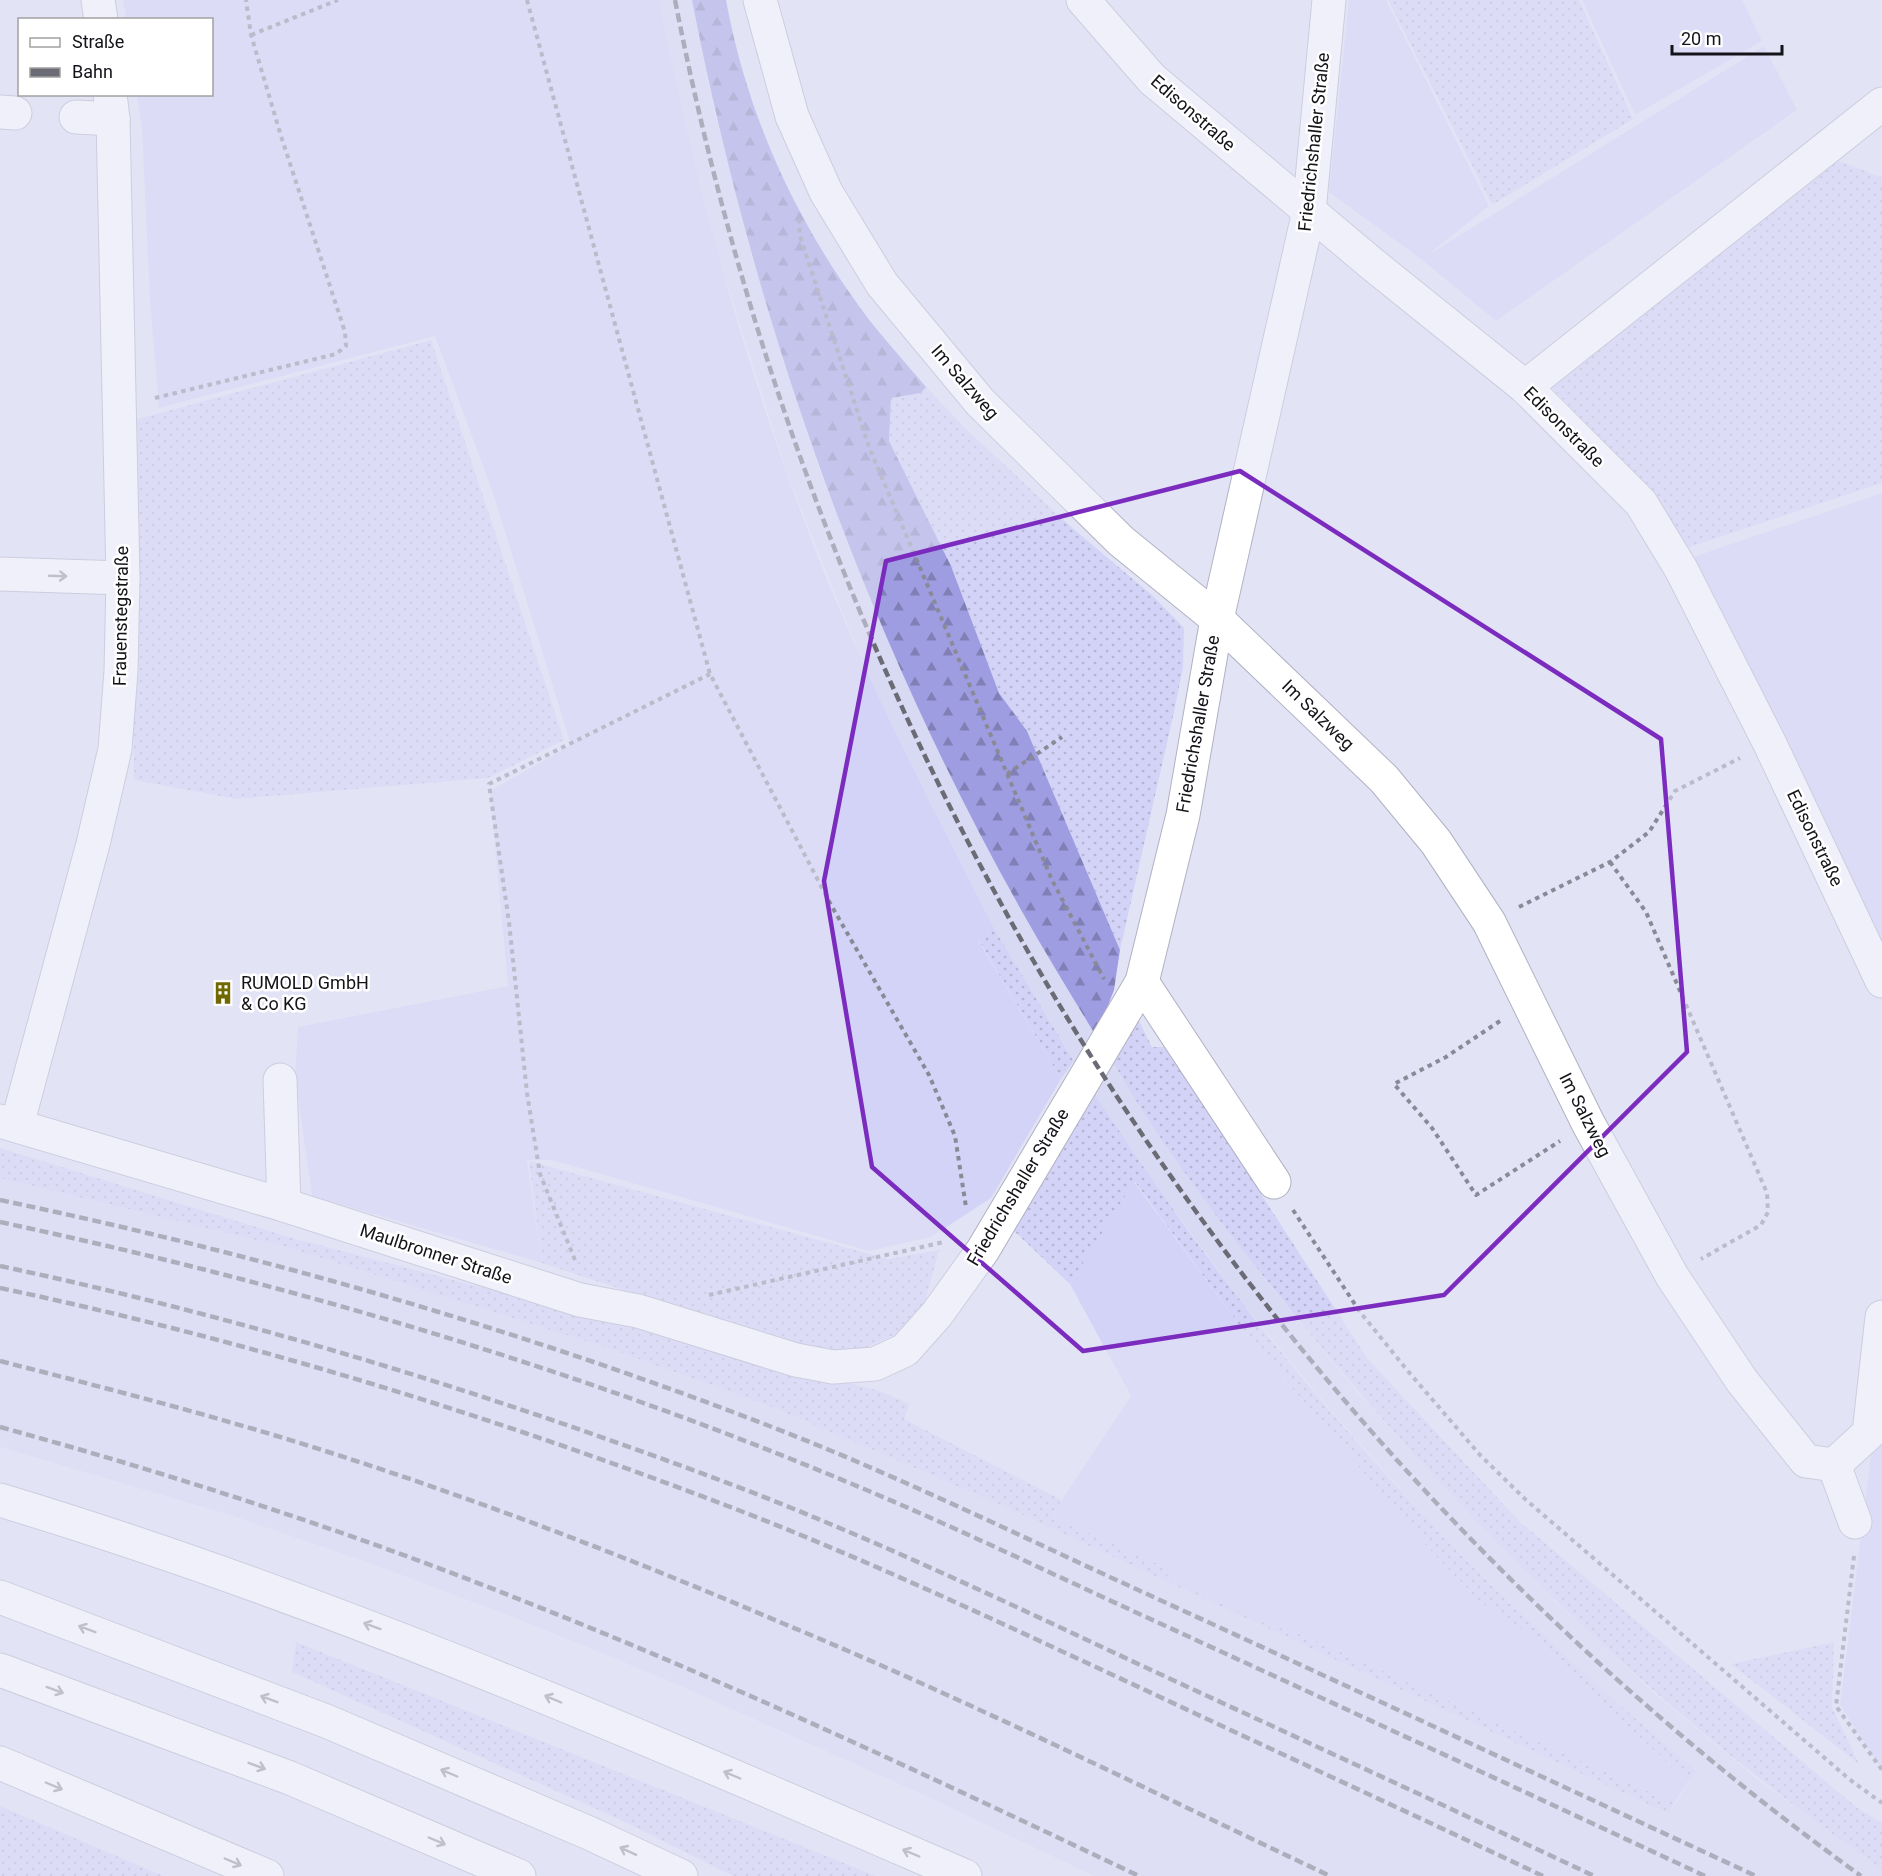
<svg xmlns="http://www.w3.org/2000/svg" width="1882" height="1876" font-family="Roboto,sans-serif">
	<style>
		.built { fill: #d8d9f3 }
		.grass { fill: url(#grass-dots) }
		.forest { fill: url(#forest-firs) }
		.garden { fill: #d3d3f7 }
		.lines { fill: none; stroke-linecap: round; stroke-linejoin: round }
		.minor-casing { stroke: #b1b1c4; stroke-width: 35 }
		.highway-casing { stroke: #b1b1c4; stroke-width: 35 }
		.path { stroke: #8a8a97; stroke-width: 4; stroke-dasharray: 4.5 4.5; stroke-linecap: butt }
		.minor { stroke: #fff; stroke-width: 33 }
		.highway { stroke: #fff; stroke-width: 33 }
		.rail { stroke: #6b6b76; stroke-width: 4.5; stroke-dasharray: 9 4.5; stroke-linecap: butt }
		.oneway { stroke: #959598 }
		.marked { fill: none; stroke: #7b2cbf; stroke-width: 4.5; stroke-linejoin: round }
		.labels { text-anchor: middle; stroke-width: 5; stroke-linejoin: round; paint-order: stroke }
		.street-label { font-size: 18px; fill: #131319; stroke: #fff }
		.poi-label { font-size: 18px; fill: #131319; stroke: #fff; text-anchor: start }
	</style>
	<defs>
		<pattern id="grass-dots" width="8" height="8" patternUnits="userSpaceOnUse" patternTransform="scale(1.5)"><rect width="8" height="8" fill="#d3d3f7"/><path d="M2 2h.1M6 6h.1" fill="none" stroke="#b4b4d3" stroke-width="1.8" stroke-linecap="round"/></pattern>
		<pattern id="forest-firs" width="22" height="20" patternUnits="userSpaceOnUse" patternTransform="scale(1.5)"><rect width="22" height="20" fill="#9f9de1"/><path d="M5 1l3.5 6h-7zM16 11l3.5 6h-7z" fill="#807fb6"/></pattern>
	</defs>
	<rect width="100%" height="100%" fill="#e3e3f6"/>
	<!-- built -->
	<polygon class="built" points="659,0 692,0 712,101 748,243 791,383 818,465 893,652 1024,915 1122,1078 1180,1164 1265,1279 1357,1392 1455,1499 1556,1602 1656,1695 1762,1783 1882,1869 1882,1876 1094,1876 924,1795 667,1680 518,1619 367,1562 230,1515 0,1447 0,1178 293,1249 611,1349 777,1409 999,1504 1669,1814 1696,1771 1635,1720 1533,1626 1431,1523 1333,1413 1240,1300 1154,1183 1095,1095 995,930 927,800 863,664 788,476 717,252 680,108"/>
	<!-- grass -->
	<g class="grass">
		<polygon points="1388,0 1579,0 1633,119 1492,205"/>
		<polygon points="1826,156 1881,177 1882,180 1882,483 1687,548 1653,493 1551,387"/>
		<polygon points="431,340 564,740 488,778 237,799 134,780 130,421"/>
		<polygon points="926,387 965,428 1070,526 1154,597 1184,628 1183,667 1174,712 1120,950 1027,731 999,693 951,566 889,441 891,398 921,393"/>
		<polygon points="995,930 1074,1061 1061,1079 978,939"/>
		<path d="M1138 1019 1152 1047H1166L1367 1358 1519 1521 1856 1807 1882 1823V1869C1665 1719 1474 1534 1307 1330 1237 1245 1168 1156 1112 1061Z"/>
		<path d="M1095 1095C1141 1164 1189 1234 1240 1300 1373 1473 1528 1631 1697 1771L1688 1782 1526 1632 1480 1602 1425 1545 1245 1333 1135 1182 1070 1284 1013 1230Z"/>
		<polygon points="0,1148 292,1238 880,1391 910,1404 904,1419 1062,1500 1051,1516 1165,1567 1262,1622 1308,1637 1674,1803 1669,1814 999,1504 777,1409 611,1349 293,1249 0,1178"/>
		<polygon points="529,1161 888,1259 939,1250 924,1306 894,1335 865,1348 834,1353 800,1348 542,1263"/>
		<polygon points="296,1642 876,1876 733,1876 625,1822 292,1672"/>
		<polygon points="1834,1642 1832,1707 1859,1764 1731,1664"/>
		<polygon points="0,1806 163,1876 0,1876"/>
	</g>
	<!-- forest -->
	<path class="forest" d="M692 0H726C746 109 790 209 854 299 875 330 902 358 926 387L921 393 891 398 889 441 951 566 999 693 1027 731 1120 950 1114 990 1096 1036C1072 996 1047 956 1024 915 864 632 754 320 692 0Z"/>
	<!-- garden -->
	<g class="garden">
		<path d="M123 0H659C697 195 750 385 823 570 873 693 934 812 995 930L978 940 1061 1079 991 1198 931 1237 869 1251 552 1160H527L542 1263 312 1196 295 1076 298 1027 508 986 490 791 571 745 494 496 435 336 159 408 150 302 142 128 137 95 212 94V20L126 19Z"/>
		<polygon points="1349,0 1386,0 1489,206 1428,255 1764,46 1797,110 1496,321 1421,259 1329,192"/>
		<polygon points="1582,0 1742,0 1762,41 1635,115"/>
		<polygon points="1882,493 1882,946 1687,559"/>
		<polygon points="1134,1182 1245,1333 1425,1545 1480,1602 1526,1632 1688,1782 1674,1803 1308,1637 1262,1622 1169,1580 1165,1567 1051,1516 1131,1396 1070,1284"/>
		<polygon points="1882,1365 1882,1770 1840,1705"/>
	</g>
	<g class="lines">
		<!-- minor casing -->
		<g class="minor-casing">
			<g id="minor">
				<polyline points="98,0 101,20"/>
				<polyline points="760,0 792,116 826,192 882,284 980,402 1121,541 1217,619 1384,779 1436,842 1489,922 1588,1123 1672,1276 1742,1381 1806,1461 1834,1465"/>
				<polyline points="1083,0 1152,79 1371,263 1525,387 1641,503 1681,569 1770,744 1882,981"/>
				<polyline points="0,112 15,113"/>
				<polyline points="76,117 113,119"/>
				<polyline points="1525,387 1882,104"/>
				<polyline points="0,574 123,578"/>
				<polyline points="1142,982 1274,1182"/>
				<polyline points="280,1080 284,1205"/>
				<polyline points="0,1121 284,1205 580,1300 638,1311 796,1360 833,1367 875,1364 905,1350 937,1314 983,1250 1142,982 1183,815 1217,619 1309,211 1329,0"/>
				<polyline points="17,1125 93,844 115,749 121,671 123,578 113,119 110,94"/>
				<polyline points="1834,1465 1869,1433 1882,1317"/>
				<polyline points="1834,1465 1855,1522"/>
			</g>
		</g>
		<!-- highway casing -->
		<g class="highway-casing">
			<g id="highway">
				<path d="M0 1500C332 1600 648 1739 965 1876"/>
				<polyline points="0,1597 326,1721 589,1833 681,1876"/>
				<polyline points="0,1670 290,1778 519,1876"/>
				<polyline points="0,1763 267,1876"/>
			</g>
		</g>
		<!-- path -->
		<g class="path">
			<polyline points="527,0 710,674 831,905 929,1075 955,1136 966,1207"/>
			<polyline points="251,35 338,0"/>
			<polyline points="799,219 800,236 869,447 1052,880 1104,979"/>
			<polyline points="155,398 336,354 346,346 345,332 281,136 251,35 246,0"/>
			<polyline points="1007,774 1062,737"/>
			<polyline points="1610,862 1646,912 1767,1193 1768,1212 1761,1225 1701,1259"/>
			<polyline points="1519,907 1610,862 1649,832 1675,791 1740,758"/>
			<polyline points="1500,1021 1446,1057 1394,1084 1432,1128 1476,1195 1560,1141"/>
			<polyline points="1293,1210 1360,1312 1407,1370 1480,1455 1525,1499 1849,1779 1882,1803"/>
			<polyline points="575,1260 540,1174 527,1093 509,922 489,784 710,674"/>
			<polyline points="709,1295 944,1242"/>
			<polyline points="1854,1556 1836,1706 1882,1770"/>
		</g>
		<!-- minor -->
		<use href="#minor" class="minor"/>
		<!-- highway -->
		<use href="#highway" class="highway"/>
		<!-- rail -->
		<g class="rail">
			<path d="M675 0C823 757 1234 1423 1861 1876"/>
			<path d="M0 1200C263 1255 522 1330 772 1427 896 1475 1016 1534 1136 1589 1343 1684 1549 1780 1756 1876"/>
			<path d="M0 1222C291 1284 578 1369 852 1484 951 1525 1048 1572 1146 1617 1333 1703 1519 1789 1705 1876"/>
			<path d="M0 1266C250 1319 494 1395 733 1485 875 1539 1012 1605 1149 1669 1298 1738 1446 1806 1594 1876"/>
			<path d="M0 1288C247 1340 489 1415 725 1505 867 1559 1005 1625 1143 1689 1277 1752 1410 1813 1543 1876"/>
			<path d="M0 1361C86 1383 172 1405 257 1430 435 1483 611 1550 782 1623 968 1700 1148 1790 1330 1876"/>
			<path d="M0 1427C178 1476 354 1533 526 1602 734 1684 937 1780 1139 1876"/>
		</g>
	</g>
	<!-- one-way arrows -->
	<defs><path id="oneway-shaft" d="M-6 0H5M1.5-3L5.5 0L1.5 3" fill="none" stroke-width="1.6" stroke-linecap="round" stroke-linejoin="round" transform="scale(1.5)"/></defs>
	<g class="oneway">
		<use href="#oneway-shaft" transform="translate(58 576) rotate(2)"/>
		<use href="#oneway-shaft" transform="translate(372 1626) rotate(-160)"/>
		<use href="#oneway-shaft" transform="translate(87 1629) rotate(-159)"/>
		<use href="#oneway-shaft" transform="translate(55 1690) rotate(20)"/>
		<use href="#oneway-shaft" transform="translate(269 1699) rotate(-159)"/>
		<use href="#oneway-shaft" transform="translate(553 1699) rotate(-157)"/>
		<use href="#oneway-shaft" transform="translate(257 1766) rotate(21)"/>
		<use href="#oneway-shaft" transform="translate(449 1773) rotate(-157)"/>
		<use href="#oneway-shaft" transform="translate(732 1775) rotate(-157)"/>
		<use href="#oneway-shaft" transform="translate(54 1786) rotate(23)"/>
		<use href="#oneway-shaft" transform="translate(437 1841) rotate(23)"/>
		<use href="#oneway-shaft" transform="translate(628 1851) rotate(-155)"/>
		<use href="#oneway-shaft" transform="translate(911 1853) rotate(-157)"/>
		<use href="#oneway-shaft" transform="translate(233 1862) rotate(23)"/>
	</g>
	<!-- marked area -->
	<path d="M0 0H1882V1876H0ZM1240 471 1661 739 1687 1052 1444 1295 1083 1351 872 1167 824 881 886 561Z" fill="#e3e3f6" fill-opacity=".55" fill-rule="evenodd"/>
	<path class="marked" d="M1240 471 1661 739 1687 1052 1444 1295 1083 1351 872 1167 824 881 886 561Z"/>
	<!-- icons -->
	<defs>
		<g id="building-bare" transform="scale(1.8)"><path d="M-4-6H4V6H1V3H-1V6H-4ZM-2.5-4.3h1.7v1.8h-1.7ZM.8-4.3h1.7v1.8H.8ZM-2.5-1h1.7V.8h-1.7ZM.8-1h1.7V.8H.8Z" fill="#706901" stroke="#fff" stroke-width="2.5" paint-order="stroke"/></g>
	</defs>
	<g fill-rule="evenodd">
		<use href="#building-bare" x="223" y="993"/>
	</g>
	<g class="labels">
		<!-- street labels -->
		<g class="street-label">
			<text transform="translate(1193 113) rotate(41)" y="6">Edisonstraße</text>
			<text transform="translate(1314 142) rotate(-84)" y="6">Friedrichshaller Straße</text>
			<text transform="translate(965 382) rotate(49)" y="6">Im Salzweg</text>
			<text transform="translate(1564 427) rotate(45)" y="6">Edisonstraße</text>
			<text transform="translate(121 616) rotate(-89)" y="6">Frauenstegstraße</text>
			<text transform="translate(1318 715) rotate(44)" y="6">Im Salzweg</text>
			<text transform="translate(1198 724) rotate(-80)" y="6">Friedrichshaller Straße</text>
			<text transform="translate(1815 838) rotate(64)" y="6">Edisonstraße</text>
			<text transform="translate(1585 1115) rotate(63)" y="6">Im Salzweg</text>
			<text transform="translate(1018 1187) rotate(-59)" y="6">Friedrichshaller Straße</text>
			<text transform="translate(436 1254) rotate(18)" y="6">Maulbronner Straße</text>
		</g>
		<!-- poi labels -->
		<g class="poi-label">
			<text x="241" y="989">RUMOLD GmbH<tspan x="241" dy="21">&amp; Co KG</tspan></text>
		</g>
	</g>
	<!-- legend -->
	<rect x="18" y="18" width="195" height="78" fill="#ffffff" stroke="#a1a1a3" stroke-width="1.5"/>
	<rect x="30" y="38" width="30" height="9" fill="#ffffff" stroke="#a1a1a3" stroke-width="1.5"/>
	<text x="72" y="48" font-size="18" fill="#131319">Straße</text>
	<rect x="30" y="68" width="30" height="9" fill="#6b6b76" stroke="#a1a1a3" stroke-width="1.5"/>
	<text x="72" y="78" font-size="18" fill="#131319">Bahn</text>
	<!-- scale -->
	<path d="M1672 45v9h110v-9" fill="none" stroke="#131319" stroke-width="3"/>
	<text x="1681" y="45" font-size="18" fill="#131319" stroke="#ffffff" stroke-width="4.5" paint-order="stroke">20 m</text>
</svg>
